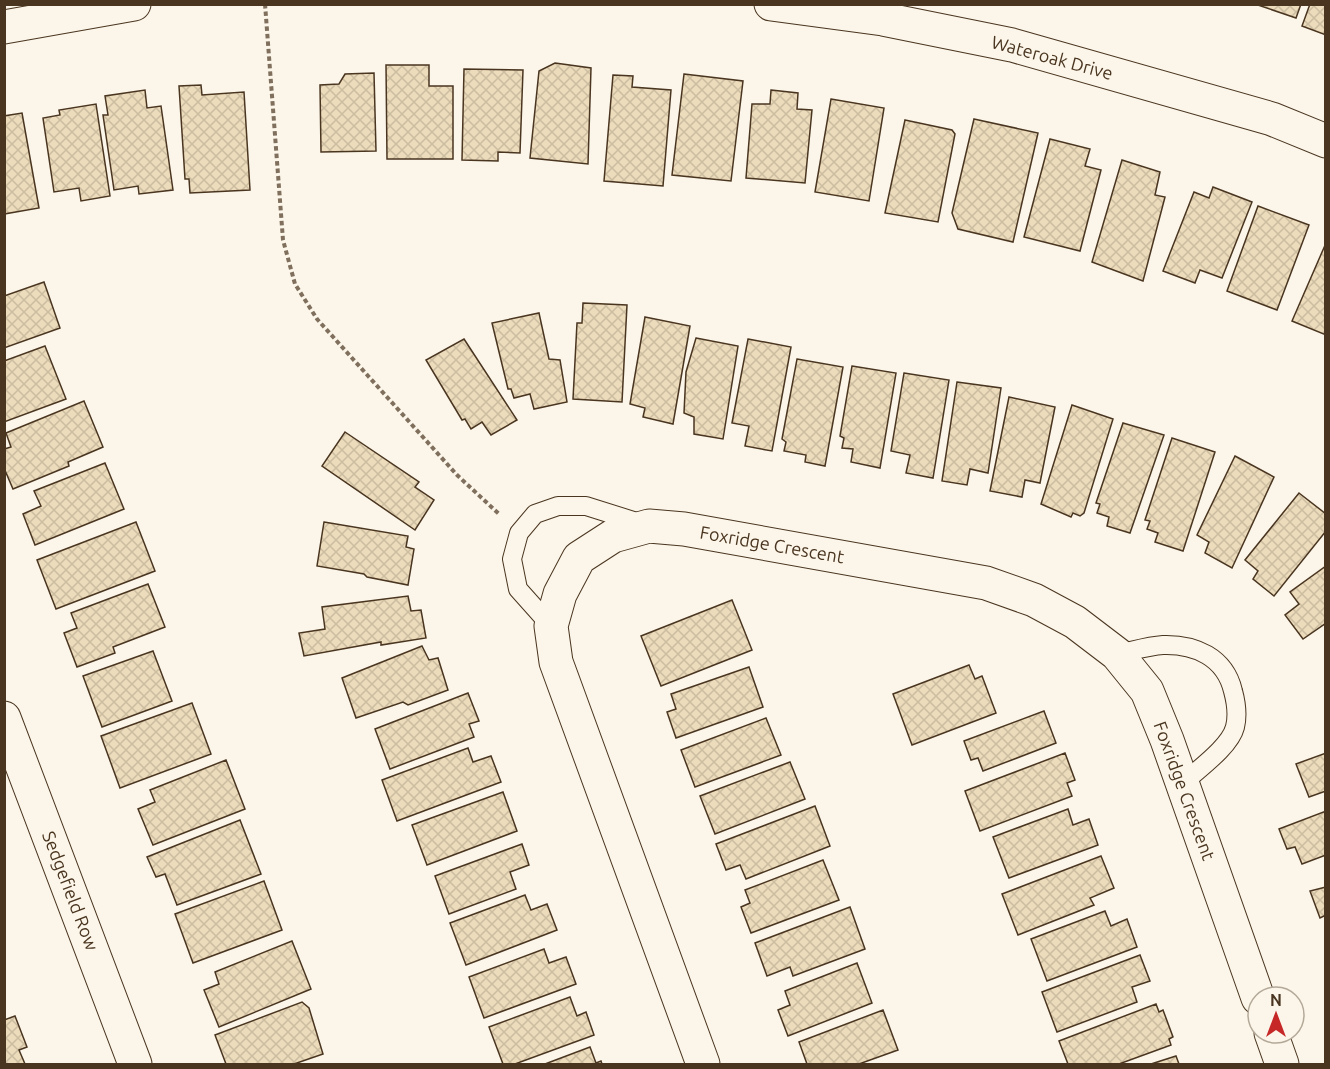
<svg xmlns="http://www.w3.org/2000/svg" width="1330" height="1069" font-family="Ubuntu,sans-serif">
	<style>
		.building { fill: url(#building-cross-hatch); stroke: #4a3520; stroke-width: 1.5 }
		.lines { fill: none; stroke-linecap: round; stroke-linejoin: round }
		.lane-casing { stroke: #4a3520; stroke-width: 20 }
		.street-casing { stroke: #4a3520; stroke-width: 35 }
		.path { stroke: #7f6f5c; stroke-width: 4; stroke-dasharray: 4.5 3; stroke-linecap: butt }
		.lane { stroke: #fbf6e9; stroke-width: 18 }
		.street { stroke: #fbf6e9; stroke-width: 33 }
		.labels { text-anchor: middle; stroke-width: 4.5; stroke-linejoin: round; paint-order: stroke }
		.street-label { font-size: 18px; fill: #4a3520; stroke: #fbf6e9 }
	</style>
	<defs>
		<pattern id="building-cross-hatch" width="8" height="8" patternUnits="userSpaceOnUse" patternTransform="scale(1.5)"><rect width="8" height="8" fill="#ecdcbc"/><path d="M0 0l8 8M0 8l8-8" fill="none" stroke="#ccbda1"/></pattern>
	</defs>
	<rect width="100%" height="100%" fill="#fbf6e9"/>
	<!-- building -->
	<g class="building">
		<polygon points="1255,4 1301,4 1296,18"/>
		<polygon points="1310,4 1326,4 1326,35 1302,26"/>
		<polygon points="555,63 591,68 588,164 530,158 539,71"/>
		<polygon points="386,65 429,65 429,86 453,86 453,159 387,159"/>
		<polygon points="464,69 523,70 520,153 498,152 498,161 462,160"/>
		<polygon points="374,73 376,151 321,152 320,85 339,84 345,74"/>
		<polygon points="684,74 743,81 731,181 672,175"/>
		<polygon points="613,75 633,76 632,87 671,90 663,186 604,181"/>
		<polygon points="201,85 202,95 244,92 250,190 190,193 189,179 185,179 179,86"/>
		<polygon points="145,90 147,108 161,106 173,190 139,194 138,186 114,190 103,115 108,115 105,96"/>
		<polygon points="771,90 798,93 797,109 812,110 805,183 746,178 752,104 770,104"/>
		<polygon points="831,99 884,108 869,201 815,192"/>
		<polygon points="96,104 110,196 81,201 79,188 54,192 43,118 60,115 59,110"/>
		<polygon points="22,113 39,208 4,214 4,116"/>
		<polygon points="974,119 1038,133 1013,242 958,229 952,213"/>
		<polygon points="905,120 952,130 955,134 938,222 885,213"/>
		<polygon points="1050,139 1090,149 1085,166 1101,170 1080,251 1024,237"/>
		<polygon points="1122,160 1160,172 1155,195 1165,197 1143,281 1092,262"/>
		<polygon points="1213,187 1252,202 1222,278 1200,270 1195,283 1163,271 1194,192 1209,198"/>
		<polygon points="1258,206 1309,225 1277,310 1227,291"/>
		<polygon points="1326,243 1326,335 1292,321"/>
		<polygon points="44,282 60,328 4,348 4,296"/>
		<polygon points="583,303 627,305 622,402 573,399 577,323 582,323"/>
		<polygon points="539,313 549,359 560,360 567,402 534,409 530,394 514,398 511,389 508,389 492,323"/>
		<polygon points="645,317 690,326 673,424 643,417 645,408 630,404"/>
		<polygon points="696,338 738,346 723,439 694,434 694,417 684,413 686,372"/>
		<polygon points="464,339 517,420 491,435 482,422 471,429 465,419 462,420 426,360"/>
		<polygon points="748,339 791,347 772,451 745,446 749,426 732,423"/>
		<polygon points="45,346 66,399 4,422 4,361"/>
		<polygon points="797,359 843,367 825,466 805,462 806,455 784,451 786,442 782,439"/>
		<polygon points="852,366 896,373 880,468 851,462 853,449 842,448 844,438 840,436"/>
		<polygon points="904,373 949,380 933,478 906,473 910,455 891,451"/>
		<polygon points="957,382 1001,388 988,473 970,469 967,485 942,481"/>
		<polygon points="1009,397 1055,407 1040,483 1025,480 1022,497 990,491"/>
		<polygon points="84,401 103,447 68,462 69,466 13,489 4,468 4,449 11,447 6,433"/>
		<polygon points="1072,405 1113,419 1084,513 1080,516 1073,513 1071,517 1041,504"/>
		<polygon points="1123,423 1164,435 1130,533 1107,526 1109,517 1097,513 1100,504 1096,503"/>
		<polygon points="345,432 419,482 415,487 434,500 415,530 322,466"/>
		<polygon points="1172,438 1215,452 1183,551 1155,542 1158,533 1147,529 1150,521 1145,520"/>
		<polygon points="1235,456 1274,477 1232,568 1205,553 1209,542 1197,535"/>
		<polygon points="105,463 124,509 35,545 23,514 41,506 34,491"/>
		<polygon points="1299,493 1326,514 1326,531 1274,596 1253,579 1258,571 1245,560"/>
		<polygon points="136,522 155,571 56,609 37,560"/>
		<polygon points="324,522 408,536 406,547 414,549 408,585 367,577 364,574 317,566"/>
		<polygon points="1326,566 1326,623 1303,639 1285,615 1299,604 1290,592"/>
		<polygon points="148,584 165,627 113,647 115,653 77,667 64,633 77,628 71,613"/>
		<polygon points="408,596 411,611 421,610 426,638 381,645 381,642 304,656 299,633 325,629 322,607"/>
		<polygon points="732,600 752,650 661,686 641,636"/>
		<polygon points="422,646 429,660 438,658 448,690 408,705 403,702 356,718 342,678"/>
		<polygon points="153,651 172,701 102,727 83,676"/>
		<polygon points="969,665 975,679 982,676 996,713 912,745 893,694"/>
		<polygon points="749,667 763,707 676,738 667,712 676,709 671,694"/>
		<polygon points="468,693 479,721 469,724 474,737 390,769 375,729"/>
		<polygon points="192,703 211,754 120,788 101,736"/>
		<polygon points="1044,711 1056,743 983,771 978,758 971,760 964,741"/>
		<polygon points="766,718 781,755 695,787 681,750"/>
		<polygon points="468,748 473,762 491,756 501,782 397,821 382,780"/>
		<polygon points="1065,753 1075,780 1067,783 1072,796 980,831 965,791"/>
		<polygon points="1326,753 1326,791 1309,797 1296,764"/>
		<polygon points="226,760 245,809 153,845 138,809 155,802 150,790"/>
		<polygon points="790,762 805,799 715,834 700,796"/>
		<polygon points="503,792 517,831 427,865 412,825"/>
		<polygon points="815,806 830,846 746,879 740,865 726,870 716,844"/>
		<polygon points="1068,809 1073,825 1089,819 1098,845 1009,878 993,837"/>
		<polygon points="1326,811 1326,855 1302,864 1295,847 1287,849 1279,829"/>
		<polygon points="240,820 261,874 177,905 165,874 156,877 147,857"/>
		<polygon points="522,844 529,865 510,872 516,889 449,914 435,876"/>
		<polygon points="1101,856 1114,888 1090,898 1094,905 1018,935 1002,894"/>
		<polygon points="823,860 839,900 751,933 741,907 750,903 745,890"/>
		<polygon points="264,881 282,930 193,963 175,914"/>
		<polygon points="1326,887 1326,915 1320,918 1310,891"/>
		<polygon points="525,895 531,910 547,904 557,930 466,965 450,923"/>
		<polygon points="850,907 865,949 793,976 790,967 767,976 755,943"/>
		<polygon points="1105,911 1111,926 1127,919 1137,947 1047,981 1031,939"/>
		<polygon points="292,941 311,989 219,1027 204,990 219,984 215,972"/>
		<polygon points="544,949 549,963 566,957 576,984 484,1018 469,977"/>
		<polygon points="1140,955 1150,981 1132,987 1137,1002 1057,1032 1042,992"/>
		<polygon points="857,963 872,1003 788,1036 778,1010 790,1005 785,991"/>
		<polygon points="570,997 577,1016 586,1012 594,1035 515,1064 503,1064 489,1027"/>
		<polygon points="302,1002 309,1008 323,1054 294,1064 226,1064 215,1035"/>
		<polygon points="1156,1004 1159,1012 1163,1010 1173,1037 1169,1039 1171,1045 1119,1064 1068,1064 1059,1041"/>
		<polygon points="883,1010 898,1050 859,1064 807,1064 799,1042"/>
		<polygon points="15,1016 27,1047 19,1050 25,1064 4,1064 4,1020"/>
		<polygon points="590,1047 596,1063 601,1061 602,1064 545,1064"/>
		<polygon points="1176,1056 1179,1064 1151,1064"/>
	</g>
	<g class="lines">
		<!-- lane casing -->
		<g class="lane-casing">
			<g id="lane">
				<polyline points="551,626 518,589 512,559 519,533 535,514 558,506 586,506 643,524"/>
				<path d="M1117 654C1132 651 1148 646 1163 645 1195 644 1225 657 1233 691 1236 702 1238 715 1235 727 1230 747 1197 770 1182 784"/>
			</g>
		</g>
		<!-- street casing -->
		<g class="street-casing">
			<g id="street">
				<polyline points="771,4 883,19 1012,45 1272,119 1326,141"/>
				<polyline points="4,27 134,4"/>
				<polyline points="4,718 135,1064"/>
				<polyline points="1271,1033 1282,1064"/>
				<polyline points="703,1064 556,662 551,626 560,594 579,558 613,536 649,526 684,529 986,583 1034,600 1075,622 1117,654 1147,691 1167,740 1258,998"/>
			</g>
		</g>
		<!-- path -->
		<polyline class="path" points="265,4 283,240 295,284 317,319 457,475 499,514"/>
		<!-- lane -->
		<use href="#lane" class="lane"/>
		<!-- street -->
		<use href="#street" class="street"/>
	</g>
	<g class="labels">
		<!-- street labels -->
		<g class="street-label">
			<text transform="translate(1052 58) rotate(15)" y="6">Wateroak Drive</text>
			<text transform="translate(772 545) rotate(10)" y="6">Foxridge Crescent</text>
			<text transform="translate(1184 791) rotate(70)" y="6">Foxridge Crescent</text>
			<text transform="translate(70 891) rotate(69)" y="6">Sedgefield Row</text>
		</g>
	</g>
	<!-- border -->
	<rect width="1330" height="1069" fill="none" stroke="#4a3520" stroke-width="12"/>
	<!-- north arrow -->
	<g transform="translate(1276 1015)"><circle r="28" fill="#fbf6e9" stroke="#b4a999" stroke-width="1.5"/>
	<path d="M0-4.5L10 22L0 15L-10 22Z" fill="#c62828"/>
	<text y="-9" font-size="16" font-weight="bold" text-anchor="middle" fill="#4a3520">N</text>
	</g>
</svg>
